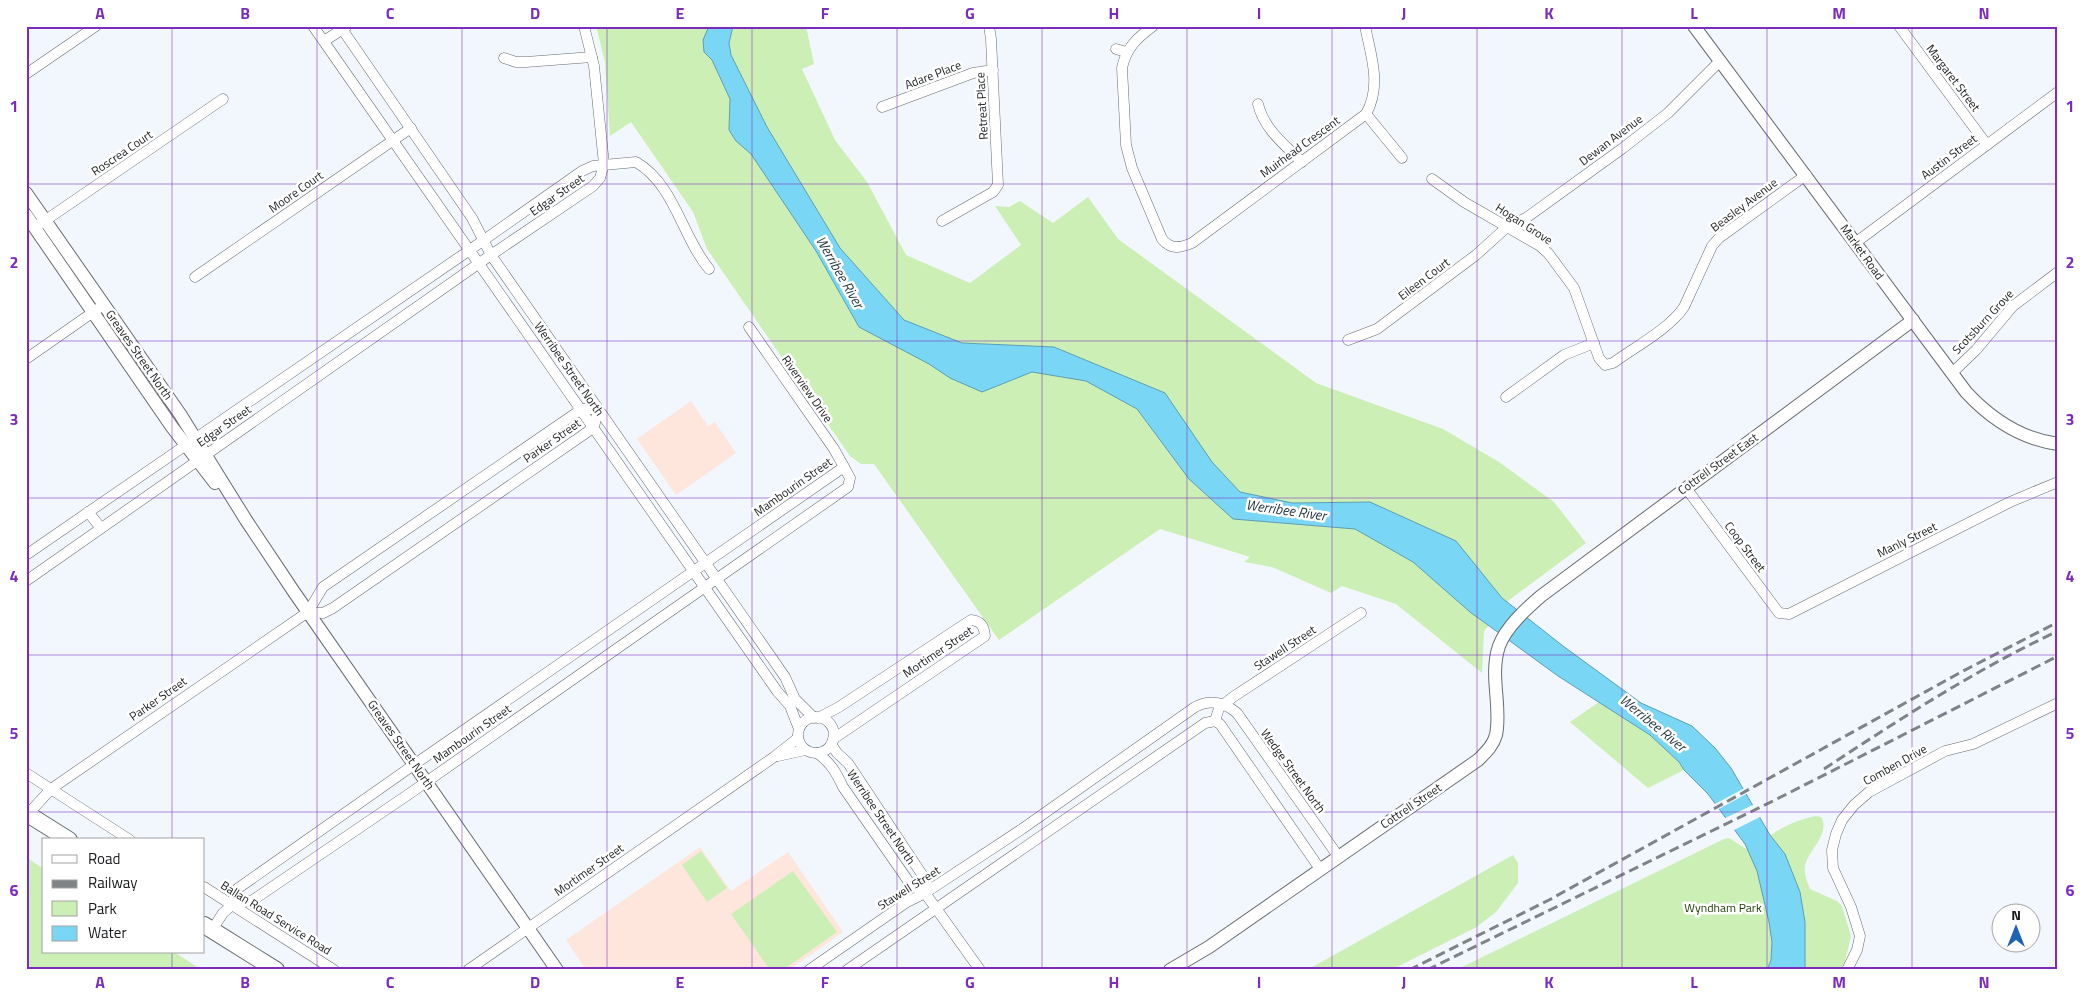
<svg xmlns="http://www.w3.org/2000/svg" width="2084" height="996" font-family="'Titillium Web',sans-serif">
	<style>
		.education { fill: #fee6dc }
		.green { fill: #ccefb5 }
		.water { fill: #7ad6f5; stroke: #5d9eb4 }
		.pier { fill: #f1f7fc }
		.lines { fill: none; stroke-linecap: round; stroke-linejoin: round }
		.minor-casing { stroke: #676c70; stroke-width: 11 }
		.tertiary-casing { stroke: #676c70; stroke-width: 14 }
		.primary-casing { stroke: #676c70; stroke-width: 18 }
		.minor { stroke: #fff; stroke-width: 10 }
		.tertiary { stroke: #fff; stroke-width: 12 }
		.primary { stroke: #fff; stroke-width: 16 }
		.rail { stroke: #7f8387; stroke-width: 3; stroke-dasharray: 10 5; stroke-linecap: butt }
		.grid { fill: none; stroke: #7b2cbf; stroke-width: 1; stroke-opacity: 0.55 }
		.labels { text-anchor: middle; stroke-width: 5; stroke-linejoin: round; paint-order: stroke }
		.street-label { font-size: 12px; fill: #181a1c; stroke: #fff }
		.park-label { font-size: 12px; fill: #1c3a00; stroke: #fff }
		.water-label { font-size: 14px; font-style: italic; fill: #1d323a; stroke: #fff }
		.neatline { fill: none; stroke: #7b2cbf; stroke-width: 2 }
		.grid-label { font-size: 16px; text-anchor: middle; font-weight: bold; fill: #7b2cbf }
	</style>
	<rect width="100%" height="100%" fill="#f1f7fc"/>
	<!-- education -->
	<g class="education">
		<polygon points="691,401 708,426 715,422 736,453 676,495 637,439"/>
		<polygon points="700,847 731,891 788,852 843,932 789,970 586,970 566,940"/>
	</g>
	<!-- green -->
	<g class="green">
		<polygon points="596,26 806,26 814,64 802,69 835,140 867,182 906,255 970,283 1021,245 995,206 1009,207 1020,201 1053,223 1088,197 1118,239 1316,383 1443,429 1499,462 1554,502 1586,543 1509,600 1489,625 1484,631 1482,673 1396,604 1342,586 1331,593 1272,567 1244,562 1250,557 1160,529 999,640 874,464 861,464 850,456 707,249 693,212 631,122 610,136 605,62"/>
		<path d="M1599 702C1629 721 1665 739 1684 770L1648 788 1570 722Z"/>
		<path d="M1816 816 1821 817C1831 834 1808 850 1805 866 1804 873 1807 882 1810 889L1837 901 1842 906 1851 936 1845 961 1840 970H1456L1724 839 1729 838 1751 852C1770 833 1790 821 1816 816Z"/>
		<polygon points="701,851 727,888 707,902 682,865"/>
		<polygon points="1513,855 1518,863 1518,883 1496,912 1475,928 1391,970 1307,970"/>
		<polygon points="26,857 44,869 44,952 174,952 202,970 26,970"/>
		<polygon points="793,871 837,932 783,970 770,970 731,914"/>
	</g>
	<!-- water -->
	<polygon class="water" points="709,26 733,26 729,43 731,55 767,127 840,248 904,320 962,343 1054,347 1165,393 1212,462 1240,492 1292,503 1370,502 1456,541 1502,598 1563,646 1641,703 1692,726 1715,748 1731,768 1770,835 1785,854 1800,892 1805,922 1805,970 1767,970 1771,960 1772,942 1769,922 1757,871 1745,844 1708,794 1684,770 1679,762 1650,735 1558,676 1470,612 1413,562 1355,529 1233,519 1189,479 1137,409 1086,381 1032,372 982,392 950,378 929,364 859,327 816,251 751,154 736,141 729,130 730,99 712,60 704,52 703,40"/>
	<!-- pier -->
	<g class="pier">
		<polygon points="1745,788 1748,793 1717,810 1713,805"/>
		<polygon points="1755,804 1762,816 1732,831 1723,819"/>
	</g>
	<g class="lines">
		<!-- minor casing -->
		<g class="minor-casing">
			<g id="minor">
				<polyline points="313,26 777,691 790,706 799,729"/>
				<polyline points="340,26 472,218 491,255 785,677 795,699 814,718"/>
				<path d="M1153 26C1137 38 1126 48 1122 68L1126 145 1132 168 1162 239C1171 250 1180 248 1192 243L1366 114C1382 85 1371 56 1365 26"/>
				<polyline points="1899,26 1987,145"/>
				<polyline points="324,41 346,27"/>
				<polyline points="1116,49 1126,52"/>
				<polyline points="504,58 516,62 526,62 592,57"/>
				<polyline points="26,74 96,26"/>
				<path d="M1258 104C1264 129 1284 144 1302 162"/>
				<polyline points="882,107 973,73 993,70"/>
				<polyline points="1366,114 1402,158"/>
				<path d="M1432 179 1464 202 1540 246 1548 253 1574 288 1599 358 1605 365 1613 363C1635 347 1669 329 1684 307L1712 246 1719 238 1806 175"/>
				<polyline points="942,221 993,192 998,185 991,39 989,26"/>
				<polyline points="40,224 223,99"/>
				<polyline points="1855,243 2058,92"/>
				<polyline points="195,277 411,128"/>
				<polyline points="1348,340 1377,329 1476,255 1507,227 1526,218 1623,148 1668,113 1720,61"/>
				<polyline points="26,359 99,308"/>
				<polyline points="1952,373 1976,350 2013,306 2058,272"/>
				<polyline points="1506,397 1564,355 1594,343"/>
				<polyline points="1686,488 1779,613 1789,614 2010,502 2058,482"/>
				<polyline points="88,512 101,528"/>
				<path d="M26 555 464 254 582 171 593 166 636 162C675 185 681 235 709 269"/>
				<polyline points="26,581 491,255 593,186 600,178 604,164 594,66 584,26"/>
				<circle cx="816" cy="735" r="18"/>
				<path d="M818 718 839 707 971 620C981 621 984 626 985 636L833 739"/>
				<polyline points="1215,721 1219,708 1233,697 1361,613"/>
				<polyline points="1215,721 1220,724 1320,869"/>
				<polyline points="831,744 837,753 848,763 921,873 927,884 925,893"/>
				<path d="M817 753C830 762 836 772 843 787L911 885 925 893 980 970"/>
				<polyline points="778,756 805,750"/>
				<polyline points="26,773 130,840"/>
				<polyline points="28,814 51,789 308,612 323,587 576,413 581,409 598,409 594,427 583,435 333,608 323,613 308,612"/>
				<polyline points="204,887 334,970"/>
				<polyline points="232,905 253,900 409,794 848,487 850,478 834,449 749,327"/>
				<polyline points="212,930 223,913 232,905 237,889 415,764 844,467"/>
				<polyline points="468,970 774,757 798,738"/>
				<path d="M809 970 907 902 925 893 1022 829 1195 707C1210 699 1224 702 1237 713L1338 856"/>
				<polyline points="847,970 1205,723 1215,721"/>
				<polyline points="1847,970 1857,950 1860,936 1851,907 1833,868 1832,850 1836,834 1842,820 1854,805 1869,792 1945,751 1973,744 2058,703"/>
			</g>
		</g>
		<!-- tertiary casing -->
		<g class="tertiary-casing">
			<g id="tertiary">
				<path d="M1694 26 1966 392C1991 419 2021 439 2058 444"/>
				<polyline points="26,193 180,414 246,520 294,592 557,970"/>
				<polyline points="26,215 172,427 215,483"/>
				<path d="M1170 970 1209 947 1478 760C1485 753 1493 746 1496 735 1502 706 1489 676 1499 646 1506 627 1526 609 1541 596L1913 320"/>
			</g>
		</g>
		<!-- primary casing -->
		<g class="primary-casing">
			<g id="primary">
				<polyline points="26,813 69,840"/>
				<polyline points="204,925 276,970"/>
			</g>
		</g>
		<!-- minor -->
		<use href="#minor" class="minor"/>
		<!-- tertiary -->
		<use href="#tertiary" class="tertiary"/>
		<!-- primary -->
		<use href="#primary" class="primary"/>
		<!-- rail -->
		<g class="rail">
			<path d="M1824 769C1900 719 1975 670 2058 631"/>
			<polyline points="1409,970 1549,900 1963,671 2058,622"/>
			<polyline points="1427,970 1775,800 2058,656"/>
		</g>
	</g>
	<!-- grid -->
	<path class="grid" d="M172 26V840M317 26V970M462 26V970M607 26V970M752 26V970M897 26V970M1042 26V970M1187 26V970M1332 26V970M1477 26V970M1622 26V970M1767 26V970M1912 26V970M26 184H2058M26 341H2058M26 498H2058M26 655H2058M26 812H2058M172 952V970"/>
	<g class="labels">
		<!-- street labels -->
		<g class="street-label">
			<text transform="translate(933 75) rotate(-21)" y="4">Adare Place</text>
			<text transform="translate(1953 78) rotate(53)" y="4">Margaret Street</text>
			<text transform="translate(982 106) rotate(-93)" y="4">Retreat Place</text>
			<text transform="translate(1611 140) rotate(-37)" y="4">Dewan Avenue</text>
			<text transform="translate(1300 147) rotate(-36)" y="4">Muirhead Crescent</text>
			<text transform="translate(122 153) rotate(-34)" y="4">Roscrea Court</text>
			<text transform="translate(1949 157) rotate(-37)" y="4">Austin Street</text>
			<text transform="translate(296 192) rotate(-35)" y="4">Moore Court</text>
			<text transform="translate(557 195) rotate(-35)" y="4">Edgar Street</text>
			<text transform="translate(1744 205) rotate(-37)" y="4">Beasley Avenue</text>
			<text transform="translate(1524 224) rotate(33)" y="4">Hogan Grove</text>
			<text transform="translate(1862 252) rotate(54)" y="4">Market Road</text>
			<text transform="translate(1424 279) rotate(-37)" y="4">Eileen Court</text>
			<text transform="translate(1983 322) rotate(-47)" y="4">Scotsburn Grove</text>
			<text transform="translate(139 355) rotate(55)" y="4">Greaves Street North</text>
			<text transform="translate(569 369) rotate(55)" y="4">Werribee Street North</text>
			<text transform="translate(807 389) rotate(55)" y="4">Riverview Drive</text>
			<text transform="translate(224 426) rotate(-35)" y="4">Edgar Street</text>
			<text transform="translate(552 441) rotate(-35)" y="4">Parker Street</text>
			<text transform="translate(1718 464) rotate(-36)" y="4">Cottrell Street East</text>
			<text transform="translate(793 487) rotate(-35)" y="4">Mambourin Street</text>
			<text transform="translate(1907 540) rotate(-26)" y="4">Manly Street</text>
			<text transform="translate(1745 547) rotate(53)" y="4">Coop Street</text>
			<text transform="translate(1285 648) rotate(-33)" y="4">Stawell Street</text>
			<text transform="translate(938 652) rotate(-34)" y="4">Mortimer Street</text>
			<text transform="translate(158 699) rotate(-35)" y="4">Parker Street</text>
			<text transform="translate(472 734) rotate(-35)" y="4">Mambourin Street</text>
			<text transform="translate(401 745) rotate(55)" y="4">Greaves Street North</text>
			<text transform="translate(1895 765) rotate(-29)" y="4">Comben Drive</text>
			<text transform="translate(1293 771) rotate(54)" y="4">Wedge Street North</text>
			<text transform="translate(1411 806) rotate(-34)" y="4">Cottrell Street</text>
			<text transform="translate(881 817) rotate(56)" y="4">Werribee Street North</text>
			<text transform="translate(589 870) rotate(-35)" y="4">Mortimer Street</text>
			<text transform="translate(909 888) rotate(-32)" y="4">Stawell Street</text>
			<text transform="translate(276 918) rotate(32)" y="4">Ballan Road Service Road</text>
		</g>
		<!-- park labels -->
		<g class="park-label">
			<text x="1723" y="912">Wyndham Park</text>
		</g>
		<!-- water labels -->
		<g class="water-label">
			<text transform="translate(840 272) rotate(60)" y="5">Werribee River</text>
			<text transform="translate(1286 510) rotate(8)" y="5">Werribee River</text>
			<text transform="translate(1653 723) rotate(39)" y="5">Werribee River</text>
		</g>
	</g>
	<!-- border -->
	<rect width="2084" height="996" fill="none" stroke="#ffffff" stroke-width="55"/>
	<!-- legend -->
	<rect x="42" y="838" width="162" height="115" fill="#ffffff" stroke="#a3a3a4"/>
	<rect x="52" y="855" width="25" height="8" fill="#ffffff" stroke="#a3a3a4"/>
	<text x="88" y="864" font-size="15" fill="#181a1c">Road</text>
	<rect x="52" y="880" width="25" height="8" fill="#7f8387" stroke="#a3a3a4"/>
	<text x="88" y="888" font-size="15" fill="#181a1c">Railway</text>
	<rect x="52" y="901" width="25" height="15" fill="#ccefb5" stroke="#a3a3a4"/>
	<text x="88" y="914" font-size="15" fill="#181a1c">Park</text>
	<rect x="52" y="926" width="25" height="15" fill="#7ad6f5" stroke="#a3a3a4"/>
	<text x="88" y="938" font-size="15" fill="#181a1c">Water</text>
	<!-- north arrow -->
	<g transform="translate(2016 928)"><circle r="24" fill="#ffffff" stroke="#a3a3a4"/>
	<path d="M0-4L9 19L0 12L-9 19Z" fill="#1d64b4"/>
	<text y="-8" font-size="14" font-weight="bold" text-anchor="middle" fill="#181a1c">N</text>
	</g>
	<rect x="28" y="28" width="2028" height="940" class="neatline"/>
	<g class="grid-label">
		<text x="100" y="19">A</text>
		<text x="245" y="19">B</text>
		<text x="390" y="19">C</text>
		<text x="535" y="19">D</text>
		<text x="680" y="19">E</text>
		<text x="825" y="19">F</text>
		<text x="970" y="19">G</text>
		<text x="1114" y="19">H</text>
		<text x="1259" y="19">I</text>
		<text x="1404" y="19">J</text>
		<text x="1549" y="19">K</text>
		<text x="1694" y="19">L</text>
		<text x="1839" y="19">M</text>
		<text x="1984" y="19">N</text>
		<text x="14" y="112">1</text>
		<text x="2070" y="112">1</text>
		<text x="14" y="268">2</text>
		<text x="2070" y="268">2</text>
		<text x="14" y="425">3</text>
		<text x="2070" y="425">3</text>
		<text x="14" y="582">4</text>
		<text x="2070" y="582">4</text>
		<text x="14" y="739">5</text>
		<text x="2070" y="739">5</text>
		<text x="14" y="896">6</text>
		<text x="2070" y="896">6</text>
		<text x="100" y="988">A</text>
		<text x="245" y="988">B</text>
		<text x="390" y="988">C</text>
		<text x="535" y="988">D</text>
		<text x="680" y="988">E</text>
		<text x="825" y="988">F</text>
		<text x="970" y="988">G</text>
		<text x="1114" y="988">H</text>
		<text x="1259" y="988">I</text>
		<text x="1404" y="988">J</text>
		<text x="1549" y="988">K</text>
		<text x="1694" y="988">L</text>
		<text x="1839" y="988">M</text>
		<text x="1984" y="988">N</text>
	</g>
</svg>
